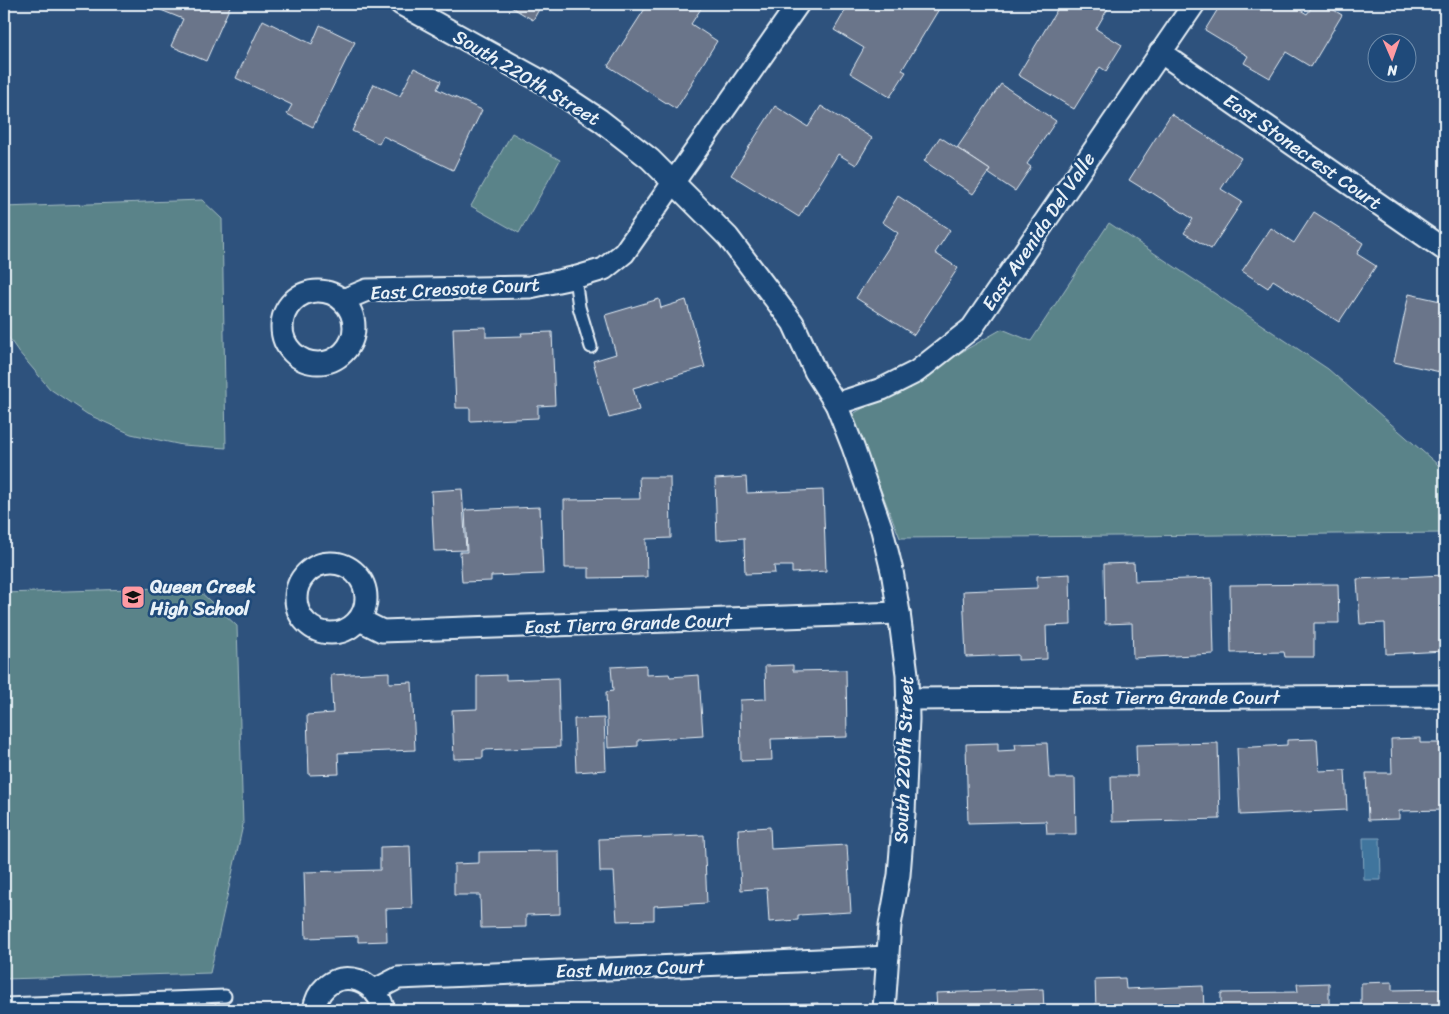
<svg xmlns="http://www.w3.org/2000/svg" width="1449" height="1014" font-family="Sriracha,sans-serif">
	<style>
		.green { fill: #5a8389; stroke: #a1bac0 }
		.water { fill: #40759d; stroke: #83a7c1 }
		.building { fill: #6a748a; stroke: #e8f1f8 }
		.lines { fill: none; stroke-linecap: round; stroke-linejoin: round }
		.service-casing { stroke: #e8f1f8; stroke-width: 15 }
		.minor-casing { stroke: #e8f1f8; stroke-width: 25 }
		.service { stroke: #1f4a7a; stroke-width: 11 }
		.minor { stroke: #1f4a7a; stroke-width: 21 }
		.labels { text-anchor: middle; stroke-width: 5; stroke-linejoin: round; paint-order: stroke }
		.street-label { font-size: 19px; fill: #e8f1f8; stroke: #1f4a7a }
		.poi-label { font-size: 19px; font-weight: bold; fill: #e8f1f8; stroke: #1f4a7a; text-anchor: start }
	</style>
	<rect width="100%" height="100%" fill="#2e527d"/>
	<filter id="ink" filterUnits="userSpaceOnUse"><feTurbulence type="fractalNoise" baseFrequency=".02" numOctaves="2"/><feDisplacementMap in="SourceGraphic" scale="10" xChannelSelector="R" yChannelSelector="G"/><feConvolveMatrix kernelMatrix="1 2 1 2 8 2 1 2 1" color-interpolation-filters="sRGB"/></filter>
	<g filter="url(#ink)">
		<!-- green -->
		<g class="green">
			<polygon points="512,133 560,160 519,233 471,206"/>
			<polygon points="202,200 222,219 226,448 182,445 131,434 87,414 50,389 18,351 4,331 4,207"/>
			<polygon points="1109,223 1328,369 1445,471 1445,533 900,538 851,415 1002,329 1031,341"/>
			<polygon points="195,587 237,626 243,825 210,973 4,979 4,593"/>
		</g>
		<!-- water -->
		<polygon class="water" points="1363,838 1380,838 1381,880 1364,880"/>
		<!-- building -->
		<g class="building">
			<polygon points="146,4 231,4 206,61 171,46 183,19"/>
			<polygon points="506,4 542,4 533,20"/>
			<polygon points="648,4 704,4 691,24 717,41 691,83 692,84 676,109 608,66"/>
			<polygon points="849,4 942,4 902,70 906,72 890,97 850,73 864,48 834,30"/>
			<polygon points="1055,4 1108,4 1110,5 1096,29 1122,45 1106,71 1100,67 1074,109 1018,75 1058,8 1054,5"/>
			<polygon points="1221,4 1290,4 1307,14 1314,4 1324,4 1342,15 1311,67 1286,52 1270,78 1244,63 1248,56 1205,30"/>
			<polygon points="263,20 312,44 320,25 355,42 313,127 287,114 292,105 236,78"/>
			<polygon points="414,68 441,81 437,89 482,110 453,170 383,136 379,144 352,131 374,84 400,96"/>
			<polygon points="1001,84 1056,121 1027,164 1031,167 1015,191 988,173 990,170 957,148"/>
			<polygon points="775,106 808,127 821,106 872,138 856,165 838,154 799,217 731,175"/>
			<polygon points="1171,114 1241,158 1221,189 1242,202 1211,249 1184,233 1193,219 1151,192 1150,193 1129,180"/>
			<polygon points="940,137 990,170 973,194 924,161"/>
			<polygon points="898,196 950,230 935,253 958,268 914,335 856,298 898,233 882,222"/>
			<polygon points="1314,212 1363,243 1357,254 1376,266 1339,322 1273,280 1268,288 1242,271 1271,228 1294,243"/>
			<polygon points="1409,294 1445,302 1445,373 1394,362"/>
			<polygon points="659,299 661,308 686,300 705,367 633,388 639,410 609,418 593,361 616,354 605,315"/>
			<polygon points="486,327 486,337 522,336 521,333 552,332 555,405 538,406 538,418 470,421 470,408 456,408 453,328"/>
			<polygon points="639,477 670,477 671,538 646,539 647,577 589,578 589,568 565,568 564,500 640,499"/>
			<polygon points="746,477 747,493 823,490 826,571 792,573 792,566 774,566 775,573 745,574 744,538 717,540 715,479"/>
			<polygon points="462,489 466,550 434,551 431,491"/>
			<polygon points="540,507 543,574 491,576 491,581 462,582 460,552 467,552 465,510"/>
			<polygon points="1134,563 1135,581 1212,578 1214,654 1133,658 1132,623 1105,624 1104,564"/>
			<polygon points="1070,574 1071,625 1046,626 1047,659 1018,660 1018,655 966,657 963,591 1037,588 1037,576"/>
			<polygon points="1445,575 1445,651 1386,654 1385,623 1360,624 1357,579"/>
			<polygon points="1338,584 1339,623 1314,623 1314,657 1285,657 1284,652 1231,653 1230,585"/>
			<polygon points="646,665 646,675 669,674 670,677 699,675 703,736 638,740 638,746 608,748 606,692 613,691 611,667"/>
			<polygon points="793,665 793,671 846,670 847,737 771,739 772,760 741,761 740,700 766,699 765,666"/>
			<polygon points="389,672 389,683 412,682 415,750 338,753 339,774 309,775 307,715 333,713 331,675"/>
			<polygon points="506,675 506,680 558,678 560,747 483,750 483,758 454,759 452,710 477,709 477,676"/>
			<polygon points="604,718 606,770 576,772 574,719"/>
			<polygon points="1420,738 1420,743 1445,743 1445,810 1399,811 1399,819 1368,820 1366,773 1392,773 1391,739"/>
			<polygon points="1317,739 1319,771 1345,770 1347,810 1240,815 1237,748 1287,745 1287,740"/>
			<polygon points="998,743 998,751 1016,750 1015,744 1047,743 1049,778 1075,778 1076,834 1047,834 1046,821 968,823 966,744"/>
			<polygon points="1218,743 1220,819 1112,822 1111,776 1137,776 1136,745"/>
			<polygon points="770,827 771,849 847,845 851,912 798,915 798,920 769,922 767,888 741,890 738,829"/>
			<polygon points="704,835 707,903 654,906 654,920 617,921 614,872 600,872 599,839"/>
			<polygon points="410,846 412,908 386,909 387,941 358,942 358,936 306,938 304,872 380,870 380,847"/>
			<polygon points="559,851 560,914 526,915 526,927 481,928 480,895 454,895 454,864 479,863 479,852"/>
			<polygon points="1125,978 1126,989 1203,986 1204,1010 1096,1010 1095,979"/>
			<polygon points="1392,982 1392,990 1445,989 1445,1010 1361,1010 1361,983"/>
			<polygon points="1329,983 1329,1010 1221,1010 1221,993 1298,992 1297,984"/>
			<polygon points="1043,989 1044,1010 937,1010 936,993"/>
			<polygon points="818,1003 818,1010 760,1010 760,1006"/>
		</g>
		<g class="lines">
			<!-- service casing -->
			<g class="service-casing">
				<g id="service">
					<polyline points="575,278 579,307 591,347"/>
					<polyline points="4,1004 225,996"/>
				</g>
			</g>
			<!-- minor casing -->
			<g class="minor-casing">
				<g id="minor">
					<polyline points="401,4 541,81 600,120 650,159 728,237 793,323 815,371 836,404 853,447 882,530 892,571 899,613 907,674 908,719 904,813 899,875 890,925 884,1010"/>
					<polyline points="1160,52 1445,250"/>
					<circle cx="318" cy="327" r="36"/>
					<polyline points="343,300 367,290 530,287 577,277 604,269 624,253 798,4"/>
					<polyline points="836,404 882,389 916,372 972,328 1194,4"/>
					<circle cx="331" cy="598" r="35"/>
					<polyline points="360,620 382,631 899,613"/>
					<polyline points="907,699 1445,696"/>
					<polyline points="375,990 398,978 888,957"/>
					<path d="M314 1010C320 969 372 967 384 1010"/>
				</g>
			</g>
			<!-- service -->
			<use href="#service" class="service"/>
			<!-- minor -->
			<use href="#minor" class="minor"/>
		</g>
	</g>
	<!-- icons -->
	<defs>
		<g id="school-square" transform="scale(1.25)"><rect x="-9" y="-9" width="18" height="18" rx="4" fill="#ff9aa2" stroke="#1f4a7a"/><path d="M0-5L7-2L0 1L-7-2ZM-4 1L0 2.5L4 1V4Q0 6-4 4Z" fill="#111"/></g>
	</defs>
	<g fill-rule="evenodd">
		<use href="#school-square" x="133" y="597"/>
	</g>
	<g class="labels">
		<!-- street labels -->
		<g class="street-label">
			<text transform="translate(527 77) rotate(31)" y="7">South 220th Street</text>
			<text transform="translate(1303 151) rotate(35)" y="7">East Stonecrest Court</text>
			<text transform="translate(1038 231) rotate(-56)" y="7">East Avenida Del Valle</text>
			<text transform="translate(455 288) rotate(-3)" y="7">East Creosote Court</text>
			<text transform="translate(628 623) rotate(-2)" y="7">East Tierra Grande Court</text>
			<text x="1176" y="704">East Tierra Grande Court</text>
			<text transform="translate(903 760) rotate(-88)" y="7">South 220th Street</text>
			<text transform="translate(630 968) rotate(-2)" y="7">East Munoz Court</text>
		</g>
		<!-- poi labels -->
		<g class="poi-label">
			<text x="150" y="593">Queen Creek<tspan x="150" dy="22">High School</tspan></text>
		</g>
	</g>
	<!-- margin -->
	<rect width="1449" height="1014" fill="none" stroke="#1f4a7a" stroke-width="20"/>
	<rect x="10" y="10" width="1429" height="994" fill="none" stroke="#e8f1f8" stroke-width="2" filter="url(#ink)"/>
	<!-- north arrow -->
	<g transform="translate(1392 58) rotate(178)"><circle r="24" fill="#1f4a7a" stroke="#6f8dac"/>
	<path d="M0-4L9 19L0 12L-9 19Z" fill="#ff9aa2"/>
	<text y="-8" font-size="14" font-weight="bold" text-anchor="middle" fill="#e8f1f8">N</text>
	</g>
</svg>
